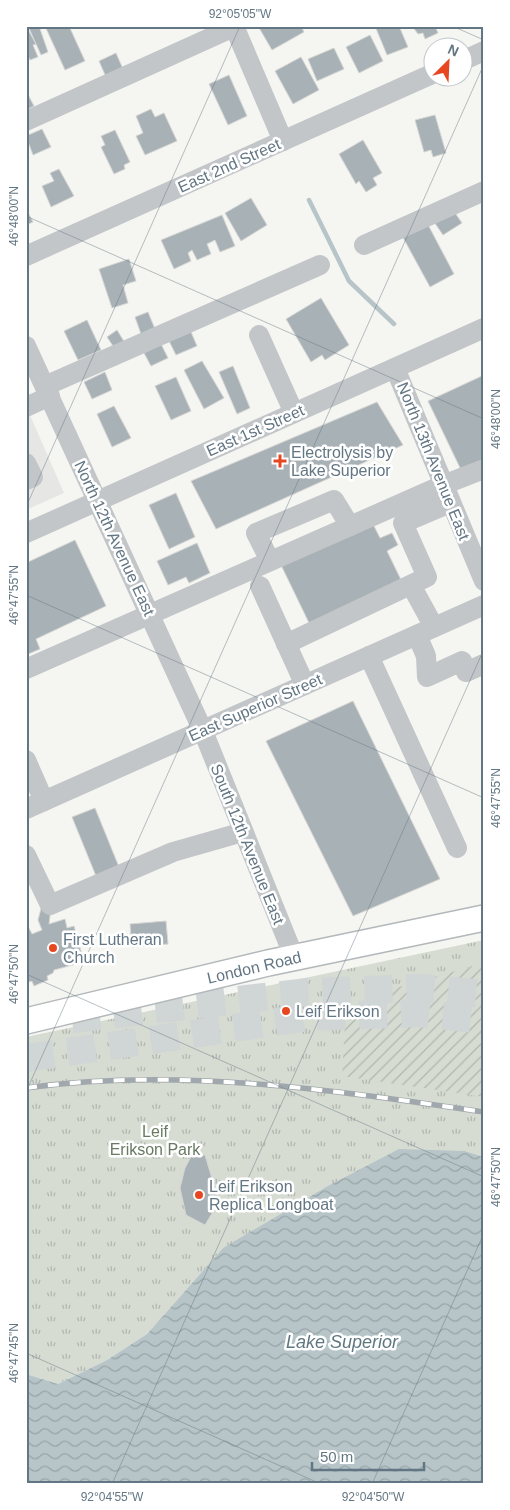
<svg xmlns="http://www.w3.org/2000/svg" width="510" height="1510" font-family="Helvetica,sans-serif">
	<style>
		.built { fill: #e6e6e4 }
		.park { fill: url(#park-tufts) }
		.garden { fill: url(#garden-furrows) }
		.water { fill: url(#water-waves) }
		.lines { fill: none; stroke-linecap: round; stroke-linejoin: round }
		.stream { stroke: #b7c5c8; stroke-width: 4.5 }
		.building { fill: #a8b1b6; stroke: #d6d6d4 }
		.highway-tunnel { stroke: #d0d5d6; stroke-width: 28; stroke-dasharray: 28 14; stroke-linecap: butt }
		.major-casing { stroke: #b3b8bb; stroke-width: 28 }
		.minor { stroke: #c2c6c9; stroke-width: 20 }
		.major { stroke: #fff; stroke-width: 25 }
		.rail-casing { stroke: #a0a8ad; stroke-width: 5.5 }
		.rail { stroke: #fff; stroke-width: 4; stroke-dasharray: 11; stroke-linecap: butt }
		.ticks { fill: none; stroke: #637683; stroke-width: 1; stroke-opacity: 0.45 }
		.poi-dot { fill: #e64720; stroke: #fff; stroke-width: 2 }
		.labels { text-anchor: middle; stroke-width: 5; stroke-linejoin: round; paint-order: stroke }
		.street-label { font-size: 16px; fill: #637683; stroke: #fff }
		.poi-label { font-size: 16px; fill: #637683; stroke: #fff; text-anchor: start }
		.park-label { font-size: 16px; fill: #687a62; stroke: #fff }
		.water-label { font-size: 18px; font-style: italic; fill: #5f7880; stroke: #fff }
		.neatline { fill: none; stroke: #637683; stroke-width: 2 }
		.ticks-label { font-size: 12px; text-anchor: middle; fill: #637683 }
	</style>
	<defs>
		<pattern id="park-tufts" width="24" height="20" patternUnits="userSpaceOnUse" patternTransform="scale(1.25)"><rect width="24" height="20" fill="#d6dcd2"/><path d="M3 7l-1-3M5 7V3M7 7l1-3M15 17l-1-3M17 17v-4M19 17l1-3" fill="none" stroke="#b1b7b0"/></pattern>
		<pattern id="garden-furrows" width="10" height="10" patternUnits="userSpaceOnUse" patternTransform="scale(1.25)"><rect width="10" height="10" fill="#d6dcd2"/><path d="M-1 1l2-2M0 10L10 0M9 11l2-2" fill="none" stroke="#b1b7b0"/></pattern>
		<pattern id="water-waves" width="16" height="10" patternUnits="userSpaceOnUse" patternTransform="scale(1.25)"><rect width="16" height="10" fill="#b7c5c8"/><path d="M0 5q4-4 8 0t8 0" fill="none" stroke="#98a5a8"/></pattern>
	</defs>
	<rect width="100%" height="100%" fill="#f5f5f1"/>
	<!-- built -->
	<polygon class="built" points="26,406 64,493 26,510"/>
	<!-- park -->
	<polygon class="park" points="484,940 484,1157 465,1151 223,1248 147,1334 107,1360 58,1384 26,1374 26,1037"/>
	<!-- garden -->
	<polygon class="garden" points="484,963 484,1097 342,1076 345,1023 367,996"/>
	<!-- water -->
	<polygon class="water" points="399,1149 465,1151 484,1157 484,1484 26,1484 26,1374 58,1384 107,1360 147,1334 223,1248 328,1186"/>
	<g class="lines">
		<!-- stream -->
		<polyline class="stream" points="309,200 349,281 394,324"/>
	</g>
	<!-- building -->
	<g class="building">
		<polygon points="26,26 36,44 33,45 38,57 30,60 26,52"/>
		<polygon points="28,26 39,26 48,52 41,55"/>
		<polygon points="45,26 69,26 85,61 65,70"/>
		<polygon points="258,26 301,26 304,32 272,50"/>
		<polygon points="375,26 399,26 408,47 387,55"/>
		<polygon points="412,26 435,26 438,33 425,39 423,33 418,34"/>
		<polygon points="370,35 383,61 359,73 346,47"/>
		<polygon points="334,48 344,69 317,81 308,59"/>
		<polygon points="116,53 123,69 106,77 99,61"/>
		<polygon points="301,57 319,90 293,104 275,71"/>
		<polygon points="229,75 247,116 228,125 209,84"/>
		<polygon points="26,91 34,106 26,110"/>
		<polygon points="151,109 155,117 164,113 177,141 145,155 136,136 143,133 136,116"/>
		<polygon points="435,115 446,153 433,157 431,150 424,152 415,120"/>
		<polygon points="42,129 51,147 33,155 26,136"/>
		<polygon points="115,130 130,162 124,165 125,169 114,174 101,147 105,145 101,136"/>
		<polygon points="363,140 382,173 373,178 377,185 366,192 359,181 356,184 339,154"/>
		<polygon points="59,169 74,196 51,207 42,186 54,181 50,173"/>
		<polygon points="251,198 267,225 241,241 225,213"/>
		<polygon points="451,207 462,223 443,235 432,219"/>
		<polygon points="26,209 33,222 26,225"/>
		<polygon points="222,215 235,246 220,252 215,240 207,244 211,254 197,260 192,250 188,253 191,261 174,269 161,240"/>
		<polygon points="425,219 454,274 430,287 400,232"/>
		<polygon points="129,259 136,281 123,285 128,303 112,308 99,269"/>
		<polygon points="321,298 349,345 325,360 322,355 311,362 286,319"/>
		<polygon points="148,312 155,329 141,334 135,317"/>
		<polygon points="87,320 101,350 78,360 64,331"/>
		<polygon points="117,330 125,343 115,349 107,337"/>
		<polygon points="191,332 197,346 176,355 169,341"/>
		<polygon points="161,344 168,358 151,366 144,353"/>
		<polygon points="202,361 224,398 204,409 184,370"/>
		<polygon points="233,366 250,408 237,414 219,372"/>
		<polygon points="105,372 112,390 92,399 84,382"/>
		<polygon points="484,375 484,464 463,474 428,401"/>
		<polygon points="176,377 191,411 171,420 155,386"/>
		<polygon points="377,402 403,445 216,529 191,481"/>
		<polygon points="114,406 131,438 112,447 97,414"/>
		<polygon points="176,493 195,537 169,549 149,505"/>
		<polygon points="372,522 380,538 392,533 398,545 387,551 403,584 311,627 281,565"/>
		<polygon points="75,540 106,606 36,639 40,649 26,655 26,563"/>
		<polygon points="197,543 210,573 189,583 186,577 168,585 157,561"/>
		<polygon points="353,701 440,879 353,916 266,741"/>
		<polygon points="95,808 119,867 96,876 72,817"/>
		<polygon points="42,905 51,908 49,924 65,919 67,928 74,926 84,962 54,970 53,973 47,976 48,980 34,986 32,981 26,983 26,922 32,934 42,930 38,920"/>
		<polygon points="166,921 168,944 132,947 130,924"/>
		<polygon points="192,1155 205,1155 219,1202 205,1225 186,1215 180,1188 185,1168"/>
	</g>
	<g class="lines">
		<!-- highway-tunnel -->
		<g class="highway-tunnel">
			<polyline points="72,1019 308,992 421,988 484,994"/>
			<polyline points="26,1058 310,1017 419,1013 484,1020"/>
		</g>
		<!-- major casing -->
		<g class="major-casing">
			<polyline id="major" points="26,1021 268,963 484,918"/>
		</g>
		<!-- minor -->
		<g class="minor">
			<polyline points="234,26 283,141"/>
			<polyline points="462,61 484,51"/>
			<polyline points="26,121 234,27"/>
			<polyline points="364,245 484,191"/>
			<polyline points="26,256 432,74"/>
			<polyline points="259,335 294,413"/>
			<polyline points="26,346 203,731 294,957"/>
			<polyline points="395,368 484,581"/>
			<polyline points="45,386 320,265"/>
			<polyline points="26,407 50,396"/>
			<polyline points="26,463 33,477 26,480"/>
			<polyline points="26,533 484,328"/>
			<polyline points="270,561 256,533 334,500 350,526"/>
			<polyline points="411,585 434,627"/>
			<polyline points="260,586 305,685"/>
			<polyline points="417,635 426,656 427,677 462,661 466,672 484,664"/>
			<polyline points="286,644 427,577 403,523 450,503"/>
			<polyline points="369,656 457,848"/>
			<polyline points="26,669 443,485 484,469"/>
			<polyline points="26,760 44,801"/>
			<polyline points="26,809 484,605"/>
			<polyline points="26,855 50,905 173,852 243,832"/>
		</g>
		<!-- major -->
		<use href="#major" class="major"/>
		<!-- rail casing -->
		<g class="rail-casing">
			<path id="rail" d="M26 1088C179 1067 333 1090 484 1112"/>
		</g>
		<!-- rail -->
		<use href="#rail" class="rail"/>
	</g>
	<!-- ticks -->
	<path class="ticks" d="M452 26 484 40M26 216 484 419M26 507 240 26M26 595 484 798M26 974 484 1177M26 1092 484 64M26 1353 321 1484M112 1484 484 649M372 1484 484 1233"/>
	<!-- markers -->
	<g class="poi-dot">
		<path d="M277.5 453.5h5v5h5v5h-5v5h-5v-5h-5v-5h5z"/>
		<circle cx="53" cy="948" r="5"/>
		<circle cx="286" cy="1011" r="5"/>
		<circle cx="199" cy="1195" r="5"/>
	</g>
	<g class="labels">
		<!-- street labels -->
		<g class="street-label">
			<text transform="translate(229 165) rotate(-24)" y="6">East 2nd Street</text>
			<text transform="translate(255 430) rotate(-24)" y="6">East 1st Street</text>
			<text transform="translate(434 461) rotate(68)" y="6">North 13th Avenue East</text>
			<text transform="translate(115 538) rotate(65)" y="6">North 12th Avenue East</text>
			<text transform="translate(255 707) rotate(-24)" y="6">East Superior Street</text>
			<text transform="translate(248 844) rotate(68)" y="6">South 12th Avenue East</text>
			<text transform="translate(254 967) rotate(-13)" y="6">London Road</text>
		</g>
		<!-- poi labels -->
		<g class="poi-label">
			<text x="291" y="458">Electrolysis by<tspan x="291" dy="18">Lake Superior</tspan></text>
			<text x="63" y="945">First Lutheran<tspan x="63" dy="18">Church</tspan></text>
			<text x="296" y="1017">Leif Erikson</text>
			<text x="209" y="1192">Leif Erikson<tspan x="209" dy="18">Replica Longboat</tspan></text>
		</g>
		<!-- park labels -->
		<g class="park-label">
			<text x="155" y="1137">Leif<tspan x="155" dy="18">Erikson Park</tspan></text>
		</g>
		<!-- water labels -->
		<g class="water-label">
			<text x="342" y="1348">Lake Superior</text>
		</g>
	</g>
	<!-- border -->
	<rect width="510" height="1510" fill="none" stroke="#ffffff" stroke-width="55"/>
	<!-- north arrow -->
	<g transform="translate(448 62) rotate(24)"><circle r="24" fill="#ffffff" stroke="#c1c8cd"/>
	<path d="M0-4L9 19L0 12L-9 19Z" fill="#e64720"/>
	<text y="-8" font-size="14" font-weight="bold" text-anchor="middle" fill="#637683">N</text>
	</g>
	<!-- scale -->
	<path d="M312 1462v8h112v-8" fill="none" stroke="#637683" stroke-width="2.5"/>
	<text x="320" y="1462" font-size="15" fill="#637683" stroke="#ffffff" stroke-width="4" paint-order="stroke">50 m</text>
	<rect x="28" y="28" width="454" height="1454" class="neatline"/>
	<g class="ticks-label">
		<text x="240" y="18">92°05'05"W</text>
		<text transform="translate(14 216) rotate(-90)" y="4">46°48'00"N</text>
		<text transform="translate(496 419) rotate(-90)" y="4">46°48'00"N</text>
		<text transform="translate(14 595) rotate(-90)" y="4">46°47'55"N</text>
		<text transform="translate(496 798) rotate(-90)" y="4">46°47'55"N</text>
		<text transform="translate(14 974) rotate(-90)" y="4">46°47'50"N</text>
		<text transform="translate(496 1177) rotate(-90)" y="4">46°47'50"N</text>
		<text transform="translate(14 1353) rotate(-90)" y="4">46°47'45"N</text>
		<text x="112" y="1501">92°04'55"W</text>
		<text x="373" y="1501">92°04'50"W</text>
	</g>
</svg>
